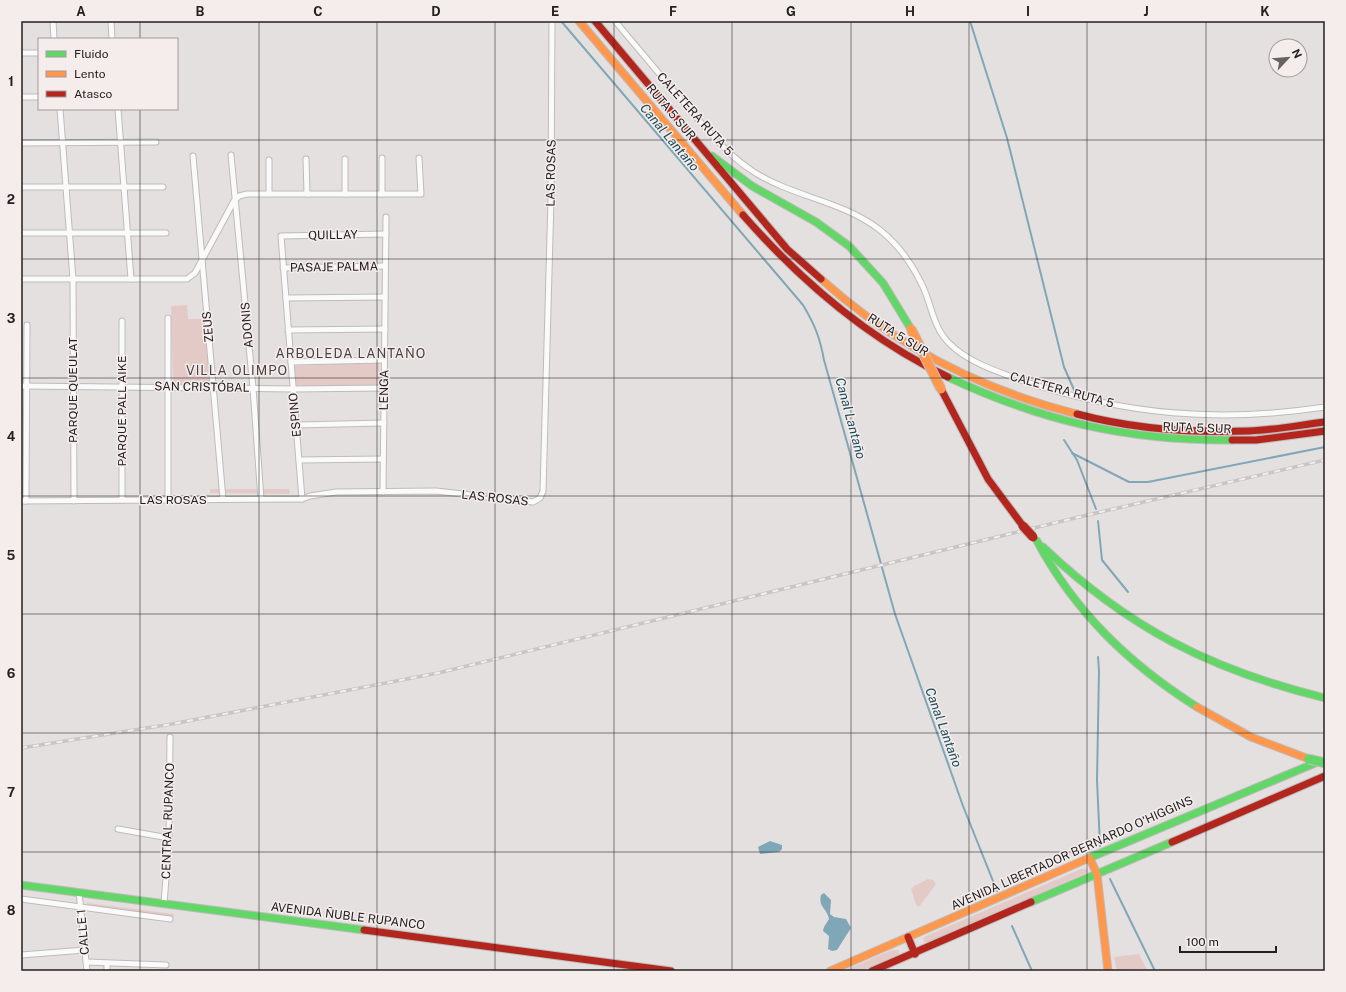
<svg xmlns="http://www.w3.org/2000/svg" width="1346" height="992" font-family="'Public Sans',sans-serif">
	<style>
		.green { fill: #e4cac7 }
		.water { fill: #80a7b7 }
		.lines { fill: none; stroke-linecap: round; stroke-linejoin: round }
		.stream { stroke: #80a7b7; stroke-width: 2 }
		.street-casing { stroke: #bebbbb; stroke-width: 7 }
		.fast-casing { stroke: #bebbbb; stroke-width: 9 }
		.slow-casing { stroke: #bebbbb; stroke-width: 9 }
		.jam-casing { stroke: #bebbbb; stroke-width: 9 }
		.street { stroke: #fbfafa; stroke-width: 5 }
		.fast { stroke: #63d668; stroke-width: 7 }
		.slow { stroke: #ff974d; stroke-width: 7 }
		.jam { stroke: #b3261e; stroke-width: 7 }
		.rail-casing { stroke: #c6c6c6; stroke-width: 3.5 }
		.rail { stroke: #f5edeb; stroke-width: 2; stroke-dasharray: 6; stroke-linecap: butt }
		.fast-bridge-casing { stroke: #c1bfbf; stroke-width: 11; stroke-linecap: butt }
		.slow-bridge-casing { stroke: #c1bfbf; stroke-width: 11; stroke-linecap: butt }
		.jam-bridge-casing { stroke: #c1bfbf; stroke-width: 11; stroke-linecap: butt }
		.fast-bridge { stroke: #63d668; stroke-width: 9 }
		.slow-bridge { stroke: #ff974d; stroke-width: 9 }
		.jam-bridge { stroke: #b3261e; stroke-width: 9 }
		.grid { fill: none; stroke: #232020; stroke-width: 1; stroke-opacity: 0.55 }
		.labels { text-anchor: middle; stroke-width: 3; stroke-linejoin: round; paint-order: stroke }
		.street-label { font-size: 12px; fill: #232020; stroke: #f5edeb }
		.water-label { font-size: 13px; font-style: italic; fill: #194b5d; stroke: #f5edeb }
		.neighbourhood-label { font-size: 13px; letter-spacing: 1px; fill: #484241; stroke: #f5edeb }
		.neatline { fill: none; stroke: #232020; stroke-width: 1.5 }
		.grid-label { font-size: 13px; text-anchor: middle; font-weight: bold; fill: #232020 }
	</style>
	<rect width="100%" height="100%" fill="#e5e0e0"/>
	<!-- green -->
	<g class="green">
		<polygon points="187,305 188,319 206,319 213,384 173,384 171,306"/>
		<polygon points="379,362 379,385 296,388 294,366"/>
		<polygon points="210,489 289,489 290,494 210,493"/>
		<polygon points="1081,869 1087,869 1088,872 928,942 924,942 923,938 926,936"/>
		<polygon points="928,879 933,880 936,884 919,907 916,905 911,889 914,886"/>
		<polygon points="87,903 174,914 173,919 88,909"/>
		<polygon points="892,950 899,950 899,954 862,971 843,971"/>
		<polygon points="1139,954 1147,970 1142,969 1117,970 1114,957"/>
	</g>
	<!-- water -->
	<g class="water">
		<polygon points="770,841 782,845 782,849 779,852 760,854 758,847"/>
		<path d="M824 893 831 900 830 914 834 917 846 919 851 928 837 950 832 951 828 949 829 936 823 931 824 927 829 919C827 908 818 907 821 895Z"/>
	</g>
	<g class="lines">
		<!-- stream -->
		<g class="stream">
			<path d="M561 21 803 305C815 325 820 338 824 360L895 614 963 806 997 891"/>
			<polyline points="970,21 1007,138 1064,367 1075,392"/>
			<polyline points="1064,440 1077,460 1096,509"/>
			<polyline points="1072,453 1129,482 1148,482 1325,447"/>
			<polyline points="1098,521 1102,560 1128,592"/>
			<polyline points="1098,657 1099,671 1097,780 1100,846"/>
			<polyline points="1110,879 1155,971"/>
			<polyline points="1012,926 1032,971"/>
		</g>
		<!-- street casing -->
		<g class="street-casing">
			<g id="street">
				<polyline points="53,21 54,39"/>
				<polyline points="111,21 112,39"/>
				<path d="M615 21C639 50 664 79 688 108 709 131 727 155 754 172 793 197 843 201 880 230 900 246 914 267 924 289 932 308 934 329 950 344 969 363 999 372 1023 381 1126 415 1218 423 1325 407"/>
				<polyline points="21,53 39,53"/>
				<polyline points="21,97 39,97"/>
				<polyline points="60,109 73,279 74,501"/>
				<polyline points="118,109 131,279"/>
				<polyline points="21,143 156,142"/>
				<polyline points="231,155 253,388 261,499"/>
				<polyline points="193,156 223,499"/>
				<polyline points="382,158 382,194"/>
				<polyline points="306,159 307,194"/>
				<polyline points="345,159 345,194"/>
				<polyline points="269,160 269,194"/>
				<polyline points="21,187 163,187"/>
				<polyline points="21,233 166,233"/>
				<polyline points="283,268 385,266"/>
				<polyline points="21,279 187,279 195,273 234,201 239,196 247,194 421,194 419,158"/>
				<polyline points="286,298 385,297"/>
				<polyline points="168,318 168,500"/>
				<polyline points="122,321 122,500"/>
				<polyline points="288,330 385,329"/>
				<polyline points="291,362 384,360"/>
				<polyline points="21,386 293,389 384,388"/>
				<polyline points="296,425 384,423"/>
				<polyline points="299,460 383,459"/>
				<polyline points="383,492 386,217"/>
				<polyline points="302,499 281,236 386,234"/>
				<polyline points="21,501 302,499 310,496 336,492 436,491 533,502 540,498 543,491 551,199 552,21"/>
				<polyline points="26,501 27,325"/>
				<polyline points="118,829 169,838"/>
				<polyline points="79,892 87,971"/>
				<polyline points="21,899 170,919"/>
				<polyline points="164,904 169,838 170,737"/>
				<polyline points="21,955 85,950"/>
				<polyline points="86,962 166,965"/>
				<polyline points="107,971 107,963"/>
			</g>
		</g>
		<!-- fast casing -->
		<g class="fast-casing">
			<g id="fast">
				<polyline points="712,156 752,186 816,222 849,246 883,283 911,329"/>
				<path d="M948 377C1041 421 1129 441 1232 440"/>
				<path d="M1037 541C1075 612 1129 664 1197 707"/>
				<path d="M1043 547C1128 628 1211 670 1325 698"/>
				<polyline points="1089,858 1320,761"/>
				<polyline points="21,885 364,930"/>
				<polyline points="1031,902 1172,842"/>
			</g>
		</g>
		<!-- slow casing -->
		<g class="slow-casing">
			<g id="slow">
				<polyline points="579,21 743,215"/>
				<path d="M821 279C894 345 982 390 1077 414"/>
				<polyline points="1197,707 1251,737 1309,759"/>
				<polyline points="1090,859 1097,874 1108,971"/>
				<polyline points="830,971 1089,858"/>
			</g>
		</g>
		<!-- jam casing -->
		<g class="jam-casing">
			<g id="jam">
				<polyline points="595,21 787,249 821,279"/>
				<path d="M743 215C801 281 868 339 948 377"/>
				<polyline points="941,389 988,479 1023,526"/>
				<path d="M1077 414C1133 429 1192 433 1249 431 1275 430 1300 425 1325 422"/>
				<polyline points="1232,440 1256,440 1325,431"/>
				<polyline points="1172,842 1325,776"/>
				<polyline points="364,930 671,971"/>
				<polyline points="908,937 915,954"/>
				<polyline points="872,971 1031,902"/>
			</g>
		</g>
		<!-- street -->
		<use href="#street" class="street"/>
		<!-- fast -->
		<use href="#fast" class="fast"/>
		<!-- slow -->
		<use href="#slow" class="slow"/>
		<!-- jam -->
		<use href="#jam" class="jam"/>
		<!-- rail casing -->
		<g class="rail-casing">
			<polyline id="rail" points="21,748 172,724 438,673 1079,517 1325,460"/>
		</g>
		<!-- rail -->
		<use href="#rail" class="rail"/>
		<!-- fast-bridge casing -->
		<g class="fast-bridge-casing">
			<polyline id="fast-bridge" points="1309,759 1325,763"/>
		</g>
		<!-- slow-bridge casing -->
		<g class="slow-bridge-casing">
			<polyline id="slow-bridge" points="911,329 941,389"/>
		</g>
		<!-- jam-bridge casing -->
		<g class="jam-bridge-casing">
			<polyline id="jam-bridge" points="1023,526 1033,537"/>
		</g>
		<!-- fast-bridge -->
		<use href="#fast-bridge" class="fast-bridge"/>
		<!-- slow-bridge -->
		<use href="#slow-bridge" class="slow-bridge"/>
		<!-- jam-bridge -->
		<use href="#jam-bridge" class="jam-bridge"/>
	</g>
	<!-- grid -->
	<path class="grid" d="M140 21V39M259 21V971M377 21V971M495 21V971M614 21V971M732 21V971M851 21V971M969 21V971M1087 21V971M1206 21V971M140 109V971M21 140H1325M21 259H1325M21 378H1325M21 496H1325M21 614H1325M21 733H1325M21 852H1325"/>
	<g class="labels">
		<!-- street labels -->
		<g class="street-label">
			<text transform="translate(671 112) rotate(50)" y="4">RUTA 5 SUR</text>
			<text transform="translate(695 114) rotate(48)" y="4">CALETERA RUTA 5</text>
			<text transform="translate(551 173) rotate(-89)" y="4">LAS ROSAS</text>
			<text transform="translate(333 235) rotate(-1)" y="4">QUILLAY</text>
			<text transform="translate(334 267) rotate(-1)" y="4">PASAJE PALMA</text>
			<text transform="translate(247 325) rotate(-95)" y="4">ADONIS</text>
			<text transform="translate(208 327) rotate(-95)" y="4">ZEUS</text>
			<text transform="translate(898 335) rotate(32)" y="4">RUTA 5 SUR</text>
			<text transform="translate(202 387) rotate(1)" y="4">SAN CRISTÓBAL</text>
			<text transform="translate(73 390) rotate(-90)" y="4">PARQUE QUEULAT</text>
			<text transform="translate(384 390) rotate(-89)" y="4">LENGA</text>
			<text transform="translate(1062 390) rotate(15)" y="4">CALETERA RUTA 5</text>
			<text transform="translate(122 411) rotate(-90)" y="4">PARQUE PALL AIKE</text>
			<text transform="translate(295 415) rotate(-95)" y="4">ESPINO</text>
			<text transform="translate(1197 428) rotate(2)" y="4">RUTA 5 SUR</text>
			<text transform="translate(495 498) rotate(6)" y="4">LAS ROSAS</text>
			<text x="173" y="504">LAS ROSAS</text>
			<text transform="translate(168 821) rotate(-88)" y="4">CENTRAL RUPANCO</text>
			<text transform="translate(1072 853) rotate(-24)" y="4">AVENIDA LIBERTADOR BERNARDO O'HIGGINS</text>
			<text transform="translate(348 916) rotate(7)" y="4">AVENIDA ÑUBLE RUPANCO</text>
			<text transform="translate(83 932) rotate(-95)" y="4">CALLE 1</text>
		</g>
		<!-- water labels -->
		<g class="water-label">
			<text transform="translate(670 137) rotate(50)" y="5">Canal Lantaño</text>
			<text transform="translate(851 418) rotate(75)" y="5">Canal Lantaño</text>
			<text transform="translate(944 727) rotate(70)" y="5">Canal Lantaño</text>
		</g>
		<!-- neighbourhood labels -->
		<g class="neighbourhood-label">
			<text x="351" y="358">ARBOLEDA LANTAÑO</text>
			<text x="237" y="375">VILLA OLIMPO</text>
		</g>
	</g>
	<!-- border -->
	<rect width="1346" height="992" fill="none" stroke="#f5edeb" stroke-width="44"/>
	<!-- legend -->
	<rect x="38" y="38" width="140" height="72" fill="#f5edeb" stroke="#a19b9a"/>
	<rect x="46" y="51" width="20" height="6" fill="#63d668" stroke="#a19b9a"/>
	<text x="74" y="58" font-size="12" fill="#232020">Fluido</text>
	<rect x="46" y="71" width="20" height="6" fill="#ff974d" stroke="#a19b9a"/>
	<text x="74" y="78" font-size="12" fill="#232020">Lento</text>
	<rect x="46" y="91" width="20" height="6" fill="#b3261e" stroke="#a19b9a"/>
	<text x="74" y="98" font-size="12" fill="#232020">Atasco</text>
	<!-- north arrow -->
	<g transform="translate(1288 58) rotate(64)"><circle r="19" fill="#f5edeb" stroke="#a19b9a"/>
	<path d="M0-3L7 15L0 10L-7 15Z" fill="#676363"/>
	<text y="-6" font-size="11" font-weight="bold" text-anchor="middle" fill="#232020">N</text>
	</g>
	<!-- scale -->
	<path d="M1180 946v6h96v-6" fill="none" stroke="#232020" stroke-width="2"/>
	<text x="1186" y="946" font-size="12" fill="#232020" stroke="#f5edeb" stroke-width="3" paint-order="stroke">100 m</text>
	<rect x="22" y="22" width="1302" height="948" class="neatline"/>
	<g class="grid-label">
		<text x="81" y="16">A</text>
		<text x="200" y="16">B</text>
		<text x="318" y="16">C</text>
		<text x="436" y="16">D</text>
		<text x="555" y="16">E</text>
		<text x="673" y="16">F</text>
		<text x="791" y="16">G</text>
		<text x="910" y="16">H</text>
		<text x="1028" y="16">I</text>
		<text x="1146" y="16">J</text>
		<text x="1265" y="16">K</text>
		<text x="11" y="86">1</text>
		<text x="11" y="204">2</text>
		<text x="11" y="323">3</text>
		<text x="11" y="441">4</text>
		<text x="11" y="560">5</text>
		<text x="11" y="678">6</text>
		<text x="11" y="797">7</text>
		<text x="11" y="915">8</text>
	</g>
</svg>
